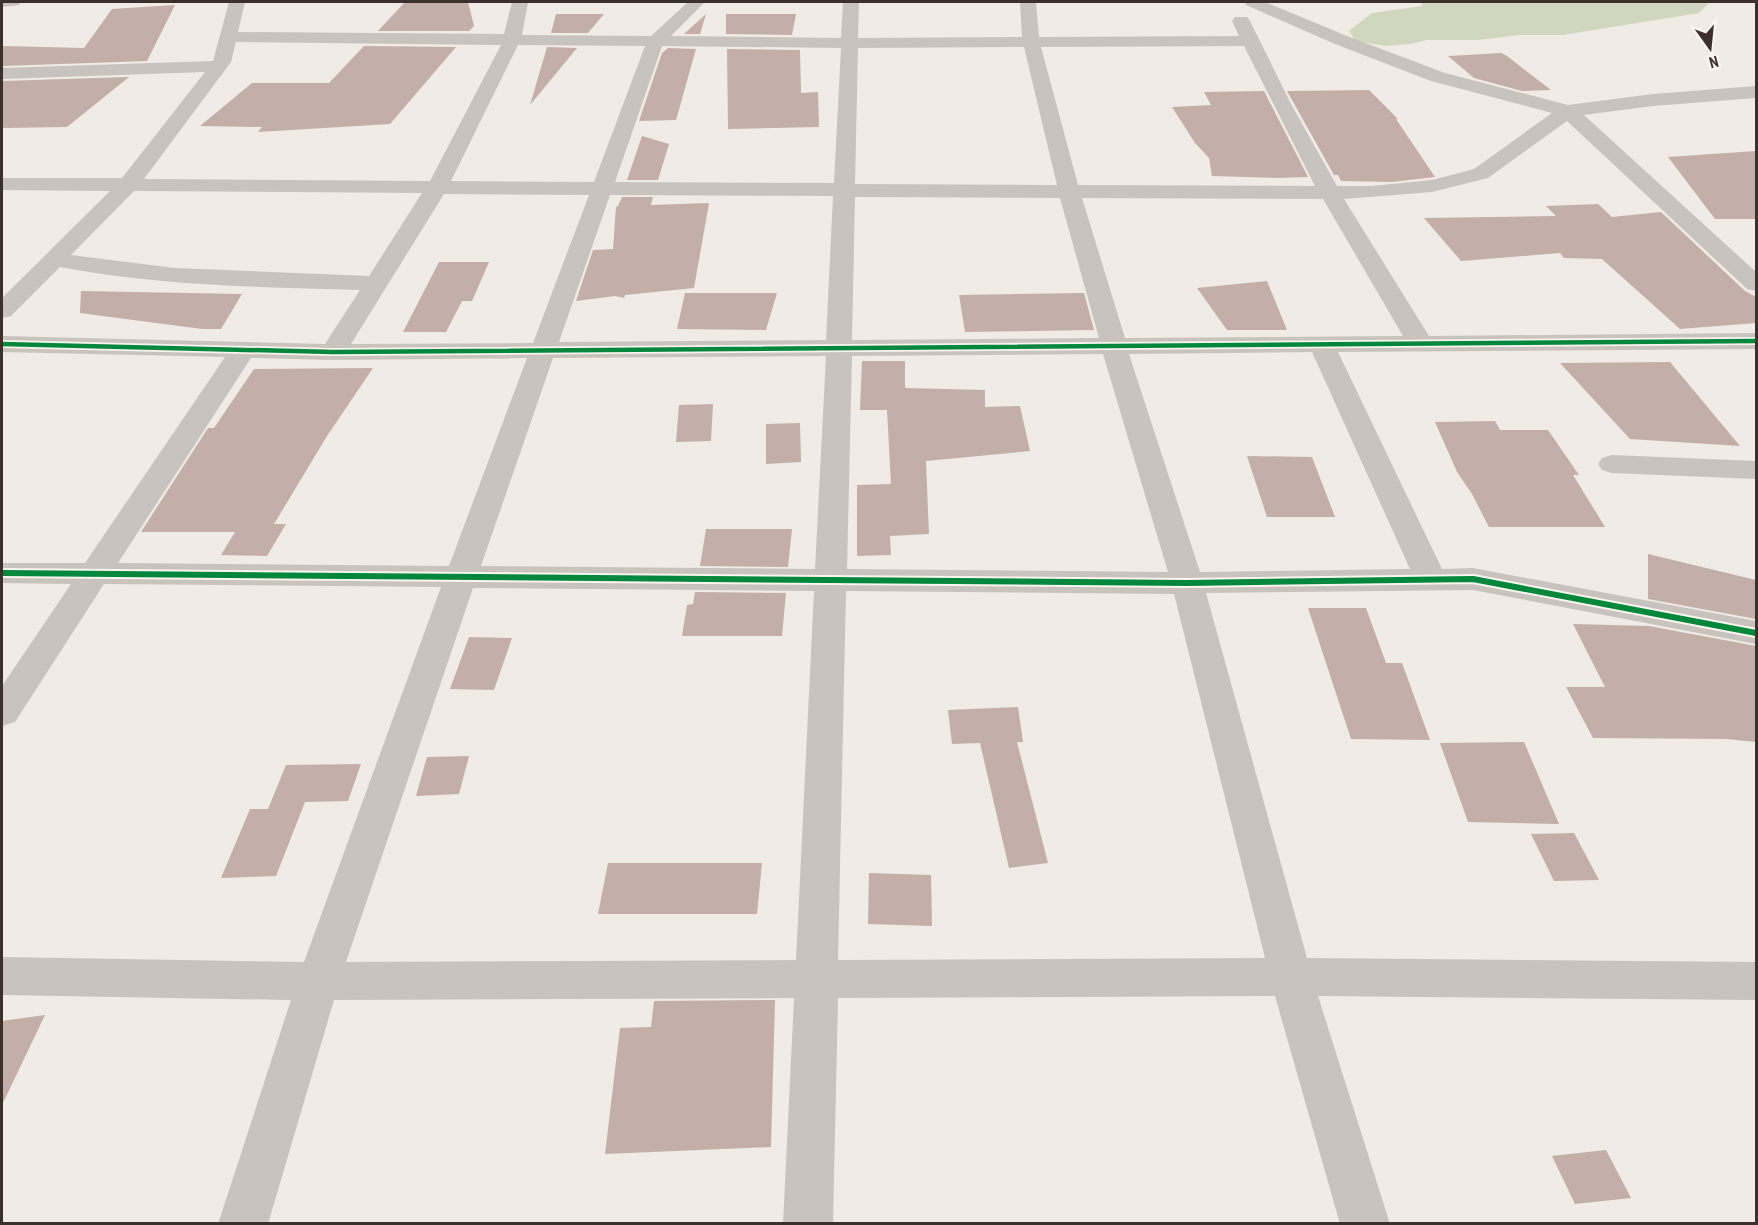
<svg xmlns="http://www.w3.org/2000/svg" width="1758" height="1225" font-family="'PT Sans Narrow',sans-serif">
	<style>
		.green { fill: #d1d6bf }
		.building { fill: #c3afa7 }
		.lines { fill: none; stroke-linecap: round; stroke-linejoin: round }
		.street { fill: #c9c3be; fill-rule: evenodd }
		.cycleway-far1-casing { stroke: #fbf5ee; stroke-width: 8 }
		.cycleway-casing { stroke: #fbf5ee; stroke-width: 10 }
		.cycleway-far1 { stroke: #00873e; stroke-width: 4.5 }
		.cycleway { stroke: #00873e; stroke-width: 6 }
	</style>
	<rect width="100%" height="100%" fill="#f0ebe5"/>
	<!-- green -->
	<polygon class="green" points="1420,2 1710,2 1699,13 1563,35 1519,35 1478,40 1427,40 1410,44 1386,46 1356,41 1349,31 1372,13 1423,6"/>
	<!-- building -->
	<g class="building">
		<polygon points="405,2 468,2 474,26 469,31 378,31"/>
		<polygon points="175,5 147,61 2,66 2,46 84,48 112,9"/>
		<polygon points="556,14 604,14 588,33 551,33"/>
		<polygon points="706,14 700,34 684,34"/>
		<polygon points="726,14 796,14 792,35 726,34"/>
		<polygon points="364,46 456,47 390,124 258,132 262,127 200,126 252,83 329,83"/>
		<polygon points="547,47 577,48 530,105"/>
		<polygon points="668,48 696,49 676,120 639,121 662,53"/>
		<polygon points="727,49 800,50 801,93 818,92 819,127 728,129"/>
		<polygon points="1501,53 1507,56 1551,90 1522,91 1474,78 1448,56"/>
		<polygon points="129,77 67,127 2,128 2,81"/>
		<polygon points="1369,90 1398,119 1396,119 1435,177 1392,182 1341,181 1338,175 1334,175 1287,91"/>
		<polygon points="1264,91 1308,177 1277,178 1212,176 1209,158 1195,143 1172,107 1211,105 1204,92"/>
		<polygon points="642,136 669,144 658,180 627,180"/>
		<polygon points="1756,151 1756,219 1715,219 1668,157"/>
		<polygon points="622,197 653,197 651,205 709,203 694,288 625,295 624,298 615,296 576,301 593,250 613,249 616,207 618,206"/>
		<polygon points="1598,204 1612,217 1661,212 1745,291 1756,297 1756,323 1680,329 1602,259 1564,258 1560,253 1461,261 1424,218 1556,216 1546,206"/>
		<polygon points="439,262 489,262 472,301 462,301 446,332 403,332"/>
		<polygon points="1267,281 1287,330 1227,330 1197,288"/>
		<polygon points="81,291 242,294 221,329 202,329 80,313"/>
		<polygon points="685,293 777,293 766,330 677,329"/>
		<polygon points="1084,293 1094,330 965,332 959,295"/>
		<polygon points="862,361 905,361 905,388 985,390 985,407 1020,406 1030,451 926,461 929,534 890,536 891,555 857,556 857,485 891,484 887,410 860,410"/>
		<polygon points="1670,362 1740,446 1630,439 1560,363"/>
		<polygon points="373,368 327,436 274,524 286,524 267,556 221,555 235,532 141,532 208,428 214,428 254,369"/>
		<polygon points="713,404 711,441 676,442 679,405"/>
		<polygon points="1495,421 1500,430 1548,430 1579,475 1573,475 1605,527 1489,527 1472,494 1457,472 1435,422"/>
		<polygon points="800,423 801,462 766,464 766,424"/>
		<polygon points="1247,456 1312,457 1335,517 1267,517"/>
		<polygon points="706,529 792,529 788,567 700,566"/>
		<polygon points="1648,554 1756,580 1756,619 1648,599"/>
		<polygon points="695,592 786,593 782,636 682,636 687,605 693,604"/>
		<polygon points="1308,608 1366,608 1386,663 1402,663 1430,740 1351,739"/>
		<polygon points="1573,624 1649,626 1756,646 1756,742 1726,739 1593,738 1566,687 1605,687"/>
		<polygon points="469,637 512,638 494,690 450,689"/>
		<polygon points="1018,707 1023,742 1017,742 1048,863 1009,868 980,743 952,744 948,710"/>
		<polygon points="1524,742 1559,824 1468,822 1440,743"/>
		<polygon points="469,756 459,794 416,796 427,757"/>
		<polygon points="361,764 348,801 305,802 276,876 221,878 250,809 268,809 286,765"/>
		<polygon points="1574,833 1599,880 1554,881 1531,834"/>
		<polygon points="608,863 762,863 757,914 598,914"/>
		<polygon points="869,873 931,875 932,926 868,924"/>
		<polygon points="775,1000 771,1147 605,1154 620,1028 651,1027 654,1001"/>
		<polygon points="45,1015 2,1105 2,1021"/>
		<polygon points="1606,1150 1631,1198 1575,1204 1552,1156"/>
	</g>
	<g class="lines">
		<!-- street -->
		<g class="street">
			<polygon points="2,2 21,2 19,5 2,7"/>
			<path d="M229 2H245L238 32 504 34 512 2H528L522 35 651 36 688 2H705L671 36 841 38 843 2H859L858 38 1022 37 1020 2H1036L1039 37 1239 36 1232 21 1235 17H1247L1250 21 1291 104 1337 186H1372L1432 180 1474 169 1552 113 1431 81 1335 44 1246 5 1244 2H1265L1347 36 1445 73 1568 105 1653 94 1756 86V98L1653 106 1584 115 1756 272V291L1747 289 1567 121 1488 178 1432 192 1344 199 1429 336 1756 333V349L1338 352 1442 569 1473 568 1756 621V644L1473 590 1206 593 1307 958 1756 962V1000L1318 996 1390 1224H1340L1275 996 838 998 833 1224H783L794 998 334 1000 268 1224H218L291 1000 2 995V957L304 962 441 587 104 584 15 722 2 726V686L71 584 2 583V563H85L225 357 2 352V336L325 344 360 290C259 287 159 286 60 267L11 316 2 318V298L110 191 2 190V178H122L205 72 2 79V68L213 61ZM236 42 501 45 430 181 144 179 231 62ZM518 45 645 46 594 182 451 181ZM662 46 841 48 834 183 615 182ZM1244 46 1315 186 1078 185 1041 47ZM1024 47 1057 185 855 184 858 48ZM134 191 422 193 369 276 175 268 71 255ZM444 194 589 195 533 343 351 344ZM610 195 833 196 826 340 559 342ZM855 197 1060 198 1099 338 852 340ZM1082 198 1323 199 1403 336 1125 338ZM1312 352 1410 569 1200 572 1129 354ZM1103 354 1168 572 847 569 852 356ZM826 356 815 569 481 566 553 358ZM251 358 333 360 527 358 449 566 118 563ZM473 588 814 591 796 960 346 962ZM846 591 1174 594 1265 958 838 960Z"/>
			<polygon points="1612,455 1756,461 1756,479 1612,473 1602,470 1598,464 1602,458"/>
		</g>
		<!-- cycleway-far1 casing -->
		<g class="cycleway-far1-casing">
			<polyline id="cycleway-far1" points="2,344 333,352 1756,341"/>
		</g>
		<!-- cycleway casing -->
		<g class="cycleway-casing">
			<polyline id="cycleway" points="2,573 1187,583 1473,579 1756,633"/>
		</g>
		<!-- cycleway-far1 -->
		<use href="#cycleway-far1" class="cycleway-far1"/>
		<!-- cycleway -->
		<use href="#cycleway" class="cycleway"/>
	</g>
	<!-- border -->
	<rect width="1758" height="1225" fill="none" stroke="#3b302b" stroke-width="6"/>
	<!-- north arrow -->
	<g transform="translate(1710 48) rotate(165)" stroke="#fbf5ee" stroke-width="4.5" paint-order="stroke">
	<path d="M0-4.5L10 22L0 15L-10 22Z" fill="#3b302b"/>
	<text y="-9" font-size="16" font-weight="bold" text-anchor="middle" fill="#3b302b">N</text>
	</g>
</svg>
